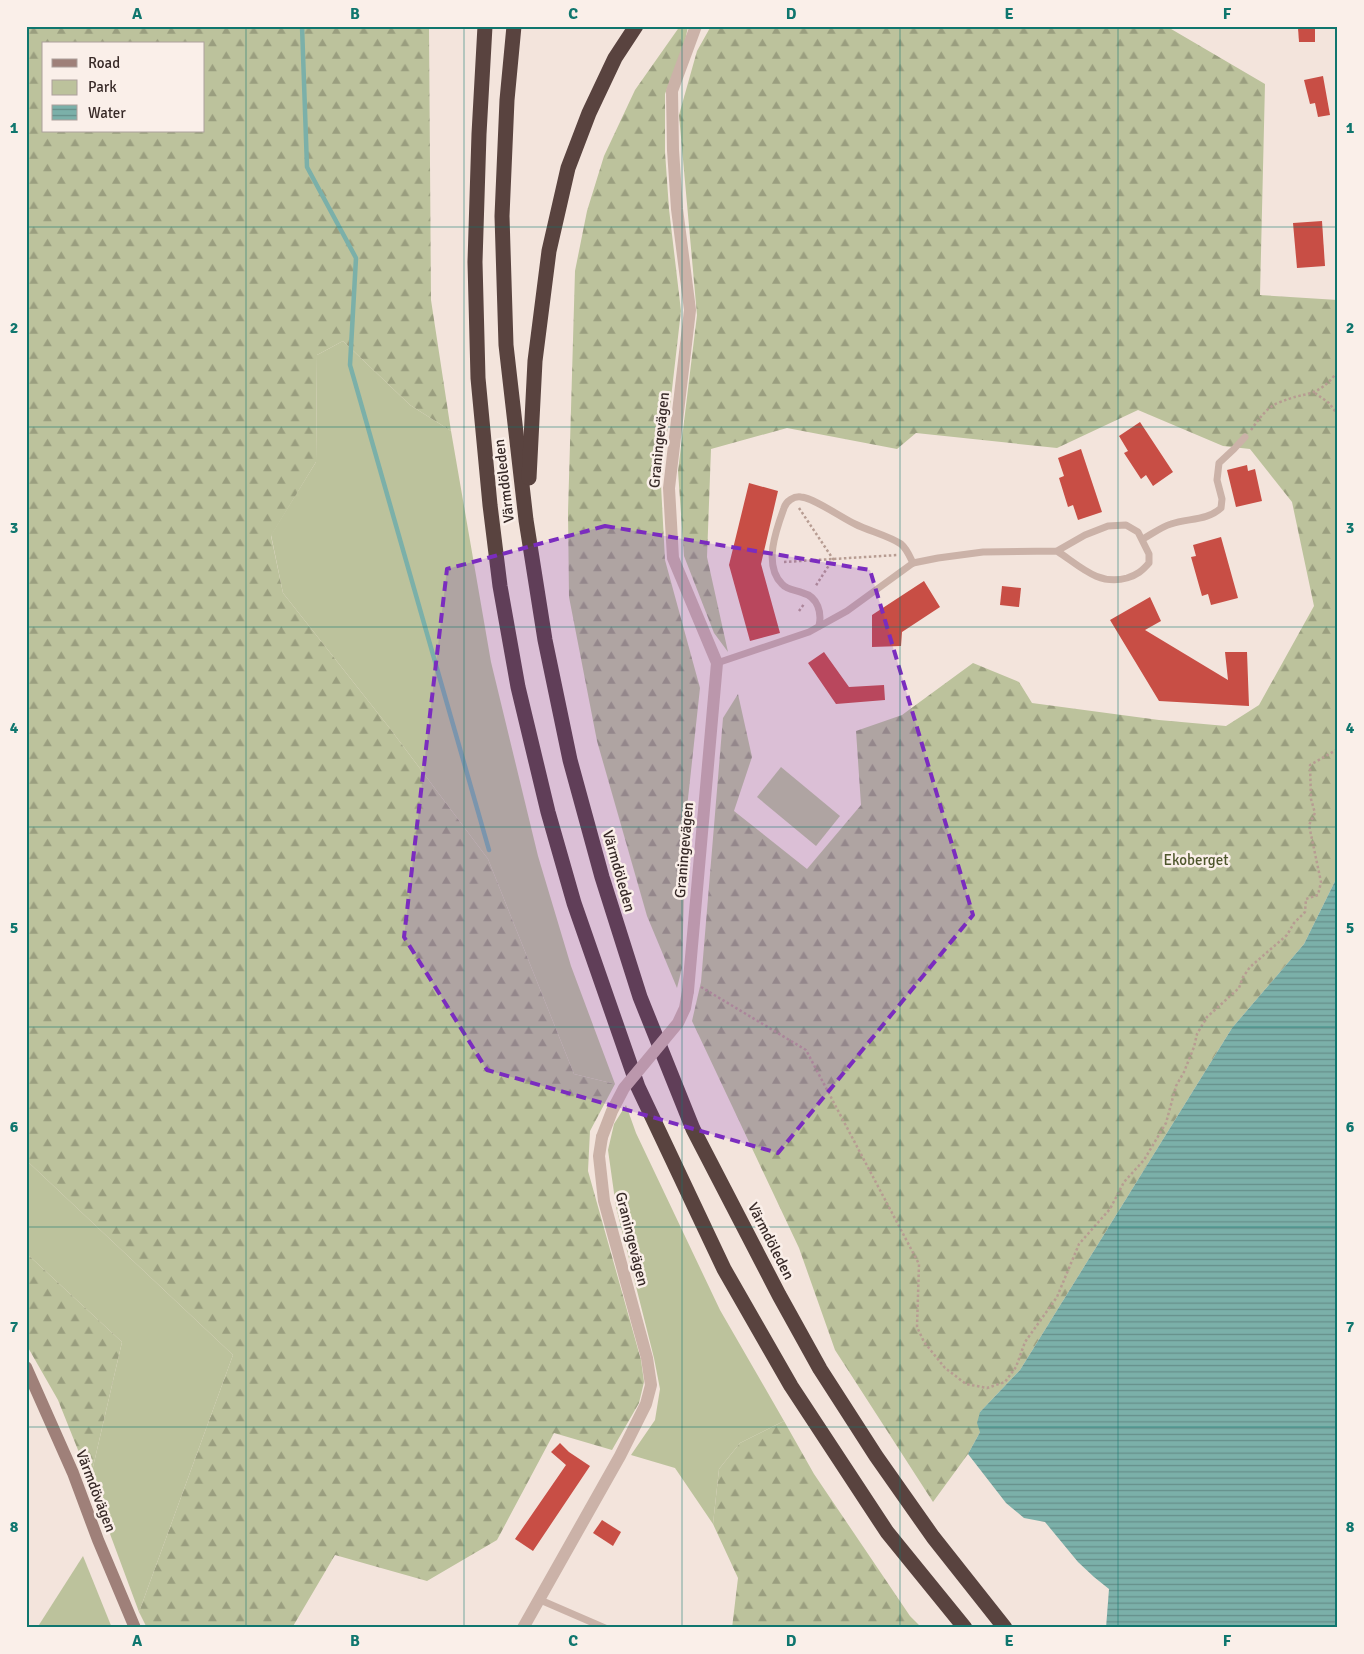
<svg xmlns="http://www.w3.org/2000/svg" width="1364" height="1654" font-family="Signika,sans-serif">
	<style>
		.green { fill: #bcc29c }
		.forest { fill: url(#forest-firs); fill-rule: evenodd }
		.water { fill: url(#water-rules) }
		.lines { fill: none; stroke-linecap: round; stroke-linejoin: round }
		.stream { stroke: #7bb0a9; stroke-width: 4.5 }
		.building { fill: #c84e45 }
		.path { stroke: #b79c92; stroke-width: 2.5; stroke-dasharray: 2.5 2.5; stroke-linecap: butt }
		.service { stroke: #cbb2a8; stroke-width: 7 }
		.minor { stroke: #cbb2a8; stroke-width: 12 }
		.secondary { stroke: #9f8079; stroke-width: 12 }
		.motorway { stroke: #59433f; stroke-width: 15 }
		.minor-bridge { stroke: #cbb2a8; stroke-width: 12 }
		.marked { fill: #7b2cbf; fill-opacity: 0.2; stroke: #7b2cbf; stroke-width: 4; stroke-dasharray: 10 6; stroke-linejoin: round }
		.grid { fill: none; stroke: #0f766e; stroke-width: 1; stroke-opacity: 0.55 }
		.labels { text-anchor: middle; stroke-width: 5; stroke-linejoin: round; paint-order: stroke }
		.street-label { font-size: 15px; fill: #382a28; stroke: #faefe9 }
		.park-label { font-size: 15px; fill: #4e562c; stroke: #faefe9 }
		.neatline { fill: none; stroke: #0f766e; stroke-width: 2 }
		.grid-label { font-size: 16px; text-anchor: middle; font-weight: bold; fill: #0f766e }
	</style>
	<defs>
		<pattern id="forest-firs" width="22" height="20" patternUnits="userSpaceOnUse" patternTransform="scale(1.25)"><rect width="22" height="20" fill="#bcc29c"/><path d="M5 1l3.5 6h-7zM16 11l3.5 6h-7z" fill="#9a9e7f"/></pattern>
		<pattern id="water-rules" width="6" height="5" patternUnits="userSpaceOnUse" patternTransform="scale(1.25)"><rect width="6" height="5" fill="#7bb0a9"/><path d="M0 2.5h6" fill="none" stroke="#668f8a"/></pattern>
	</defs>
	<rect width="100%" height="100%" fill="#f3e4dc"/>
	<!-- green -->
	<g class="green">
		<polygon points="343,341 410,405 451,431 491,662 538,856 571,966 615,1084 574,1074 488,859 388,726 283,593 271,535 316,462 317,355"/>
		<polygon points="781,767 840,816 816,846 757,797"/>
		<polygon points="626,1105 636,1133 720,1310 784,1421 740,1443 719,1469 713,1524 675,1468 631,1455 655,1420 660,1389 654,1358 616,1207 608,1150 614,1124"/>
		<polygon points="26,1160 233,1355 139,1612 90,1480 122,1342 26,1253"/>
		<polygon points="83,1556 112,1628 37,1628"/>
	</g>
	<!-- forest -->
	<g class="forest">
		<path d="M26 26H429L431 300 451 431 410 405 343 341 317 355 316 462 271 536 283 593 388 726 488 859 574 1074 615 1084 590 1131 588 1171 641 1360 644 1382 639 1403 612 1450 554 1433 497 1540 427 1581 335 1555 292 1628H147L139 1612 233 1355 26 1160ZM44 44H204V131H44Z"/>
		<polygon points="680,26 688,26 685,42 665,94 665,152 669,209 681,311 661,485 665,560 700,688 686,817 682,968 677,988 647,916 597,741 569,597 568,513 575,271 587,211 604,156 635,90"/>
		<polygon points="711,26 1166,26 1265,84 1260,295 1338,300 1338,875 1304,944 1232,1028 1020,1370 980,1412 980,1432 968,1454 933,1502 835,1350 799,1248 692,1021 701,982 723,718 738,694 752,757 734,811 807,869 861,805 856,731 902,715 973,663 1019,682 1032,703 1159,720 1226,726 1259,705 1314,606 1292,502 1250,449 1223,446 1138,410 1057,448 916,433 897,449 787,428 711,449 707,557 728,652 714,633 684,556 678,471 697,315 679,115 697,51"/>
		<polygon points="26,1253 122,1342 90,1480 58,1400 26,1344"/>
		<polygon points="784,1421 814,1474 910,1616 922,1628 732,1628 738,1578 713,1524 719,1469 740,1443"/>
	</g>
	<!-- water -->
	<polygon class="water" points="1338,875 1338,1628 1106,1628 1109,1589 1094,1577 1078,1562 1045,1522 1024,1518 1006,1503 968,1454 980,1432 977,1423 980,1412 1020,1370 1232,1028 1304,944"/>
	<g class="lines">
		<!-- stream -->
		<polyline class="stream" points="302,26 307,167 356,258 350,365 489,850"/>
	</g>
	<!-- building -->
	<g class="building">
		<polygon points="1315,27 1315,42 1299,42 1298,28"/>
		<polygon points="1323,76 1330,115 1318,117 1315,103 1310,104 1304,80"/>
		<polygon points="1322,221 1325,266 1297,268 1293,223"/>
		<polygon points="1140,422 1173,472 1153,486 1146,475 1141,479 1124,453 1128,451 1119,436"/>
		<polygon points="1081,449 1102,512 1078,520 1073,505 1068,507 1059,478 1064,476 1058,458"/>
		<polygon points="1247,465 1248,471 1255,469 1262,501 1236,507 1227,470"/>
		<polygon points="749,483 778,491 761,564 780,633 750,641 729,565"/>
		<polygon points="1221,537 1238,598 1211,605 1208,594 1202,596 1191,557 1196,556 1193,545"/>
		<polygon points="924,581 940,607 902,632 901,646 872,647 872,615"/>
		<polygon points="1002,586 1021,588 1019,607 1000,605"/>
		<polygon points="1150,597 1161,621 1145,630 1228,680 1225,652 1247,652 1249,706 1159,701 1110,620"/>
		<polygon points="824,652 849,687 884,685 885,700 836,704 808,663"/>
		<polygon points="560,1443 569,1452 590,1466 533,1551 515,1539 566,1465 551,1452"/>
		<polygon points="602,1520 621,1532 613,1546 593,1533"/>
	</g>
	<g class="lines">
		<!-- path -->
		<g class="path">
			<polyline points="1315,393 1329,403 1338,415"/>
			<path d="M1251 430C1259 419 1266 408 1278 403 1307 390 1316 400 1338 371"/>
			<polyline points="799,508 833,559 815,587"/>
			<polyline points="784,562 898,555"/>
			<polyline points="799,611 804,604"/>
			<polyline points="701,987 806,1050 919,1264 917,1327 924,1342 945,1368 966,1384 987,1388 1005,1382 1016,1367 1025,1342 1057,1297 1079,1244 1110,1209 1124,1182 1144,1160 1166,1123 1176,1086 1184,1072 1194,1047 1197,1034 1207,1017 1239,988 1243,977 1250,967 1287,935 1294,923 1305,912 1306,899 1318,895 1321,882 1309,825 1315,813 1311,799 1310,765 1338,749"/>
		</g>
		<!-- service -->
		<g class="service">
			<path d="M1143 539C1152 534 1161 527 1171 524 1188 518 1207 521 1221 508L1222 499 1217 480 1219 463 1234 449 1245 437"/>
			<path d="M819 626C822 613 818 597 803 593 796 590 787 590 782 584 763 565 776 530 784 508 786 501 794 496 801 497 814 498 842 518 855 524 869 531 889 536 901 544 907 549 910 557 913 563"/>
			<path d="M717 663 809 632 847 611 913 563 938 558 983 552 1057 551 1085 535 1108 526 1126 525 1138 532 1149 554V563C1142 571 1137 575 1127 578 1098 586 1080 566 1057 551"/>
			<polyline points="538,1599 605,1628"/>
		</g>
		<!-- minor -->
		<g class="minor">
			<polyline points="688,991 717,663 673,558 669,488 690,310 677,209 673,150 672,91 696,26"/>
			<polyline points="523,1628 620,1456 646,1404 651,1385 647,1358 604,1201 599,1156 602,1137"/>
		</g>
		<!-- secondary -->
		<polyline class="secondary" points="26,1367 73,1473 98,1540 135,1628"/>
		<!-- motorway -->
		<g class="motorway">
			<polyline points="485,26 479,134 475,262 478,378 490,505 500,586 518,687 548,812 574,903 638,1087 724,1269 791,1386 887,1532 965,1628"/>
			<polyline points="514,26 507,100 502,216 506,345 526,520 545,640 570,760 602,877 640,997 693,1129 779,1295 820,1369 876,1456 933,1537 1005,1628"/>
			<polyline points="529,478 535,361 549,251 568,168 589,113 615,58 636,26"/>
		</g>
		<!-- minor-bridge -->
		<polyline class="minor-bridge" points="602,1137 612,1111 624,1088 678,1023 685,1008 688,991"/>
	</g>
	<!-- marked area -->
	<path class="marked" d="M605 526 870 570 973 915 778 1153 487 1070 404 937 447 569Z"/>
	<!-- grid -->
	<path class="grid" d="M246 26V1628M464 26V1628M682 26V1628M900 26V1628M1118 26V1628M26 227H1338M26 427H1338M26 627H1338M26 827H1338M26 1027H1338M26 1227H1338M26 1427H1338"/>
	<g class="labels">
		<!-- street labels -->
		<g class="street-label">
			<text transform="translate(659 440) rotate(-84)" y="5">Graningevägen</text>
			<text transform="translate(504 481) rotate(-97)" y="5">Värmdöleden</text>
			<text transform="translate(684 850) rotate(-85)" y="5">Graningevägen</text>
			<text transform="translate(619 871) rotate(74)" y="5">Värmdöleden</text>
			<text transform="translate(632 1239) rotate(76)" y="5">Graningevägen</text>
			<text transform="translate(771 1241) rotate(63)" y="5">Värmdöleden</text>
			<text transform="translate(96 1491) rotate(69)" y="5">Värmdövägen</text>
		</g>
		<!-- park labels -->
		<g class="park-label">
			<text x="1196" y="865">Ekoberget</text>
		</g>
	</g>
	<!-- border -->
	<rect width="1364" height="1654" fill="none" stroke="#faefe9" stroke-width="55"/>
	<!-- legend -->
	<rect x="42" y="42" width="162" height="90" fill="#faefe9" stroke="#aca09c"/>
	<rect x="52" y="59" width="25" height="8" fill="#9f8079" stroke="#aca09c"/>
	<text x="88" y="68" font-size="15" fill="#382a28">Road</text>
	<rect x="52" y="80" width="25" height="15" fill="#bcc29c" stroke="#aca09c"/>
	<text x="88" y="92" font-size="15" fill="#382a28">Park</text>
	<rect x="52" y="105" width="25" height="15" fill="url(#water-rules)" stroke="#aca09c"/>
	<text x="88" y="118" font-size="15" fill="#382a28">Water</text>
	<rect x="28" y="28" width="1308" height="1598" class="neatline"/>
	<g class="grid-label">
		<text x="137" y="19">A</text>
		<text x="355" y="19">B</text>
		<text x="573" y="19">C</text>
		<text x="791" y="19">D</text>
		<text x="1009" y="19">E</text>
		<text x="1227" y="19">F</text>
		<text x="14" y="133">1</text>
		<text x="1350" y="133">1</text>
		<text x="14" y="333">2</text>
		<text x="1350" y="333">2</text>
		<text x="14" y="533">3</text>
		<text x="1350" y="533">3</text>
		<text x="14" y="733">4</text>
		<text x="1350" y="733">4</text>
		<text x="14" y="933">5</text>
		<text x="1350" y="933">5</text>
		<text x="14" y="1132">6</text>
		<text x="1350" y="1132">6</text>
		<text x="14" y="1332">7</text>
		<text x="1350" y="1332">7</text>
		<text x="14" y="1532">8</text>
		<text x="1350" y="1532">8</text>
		<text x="137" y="1646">A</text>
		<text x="355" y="1646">B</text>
		<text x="573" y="1646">C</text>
		<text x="791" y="1646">D</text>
		<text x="1009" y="1646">E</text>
		<text x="1227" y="1646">F</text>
	</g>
</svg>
